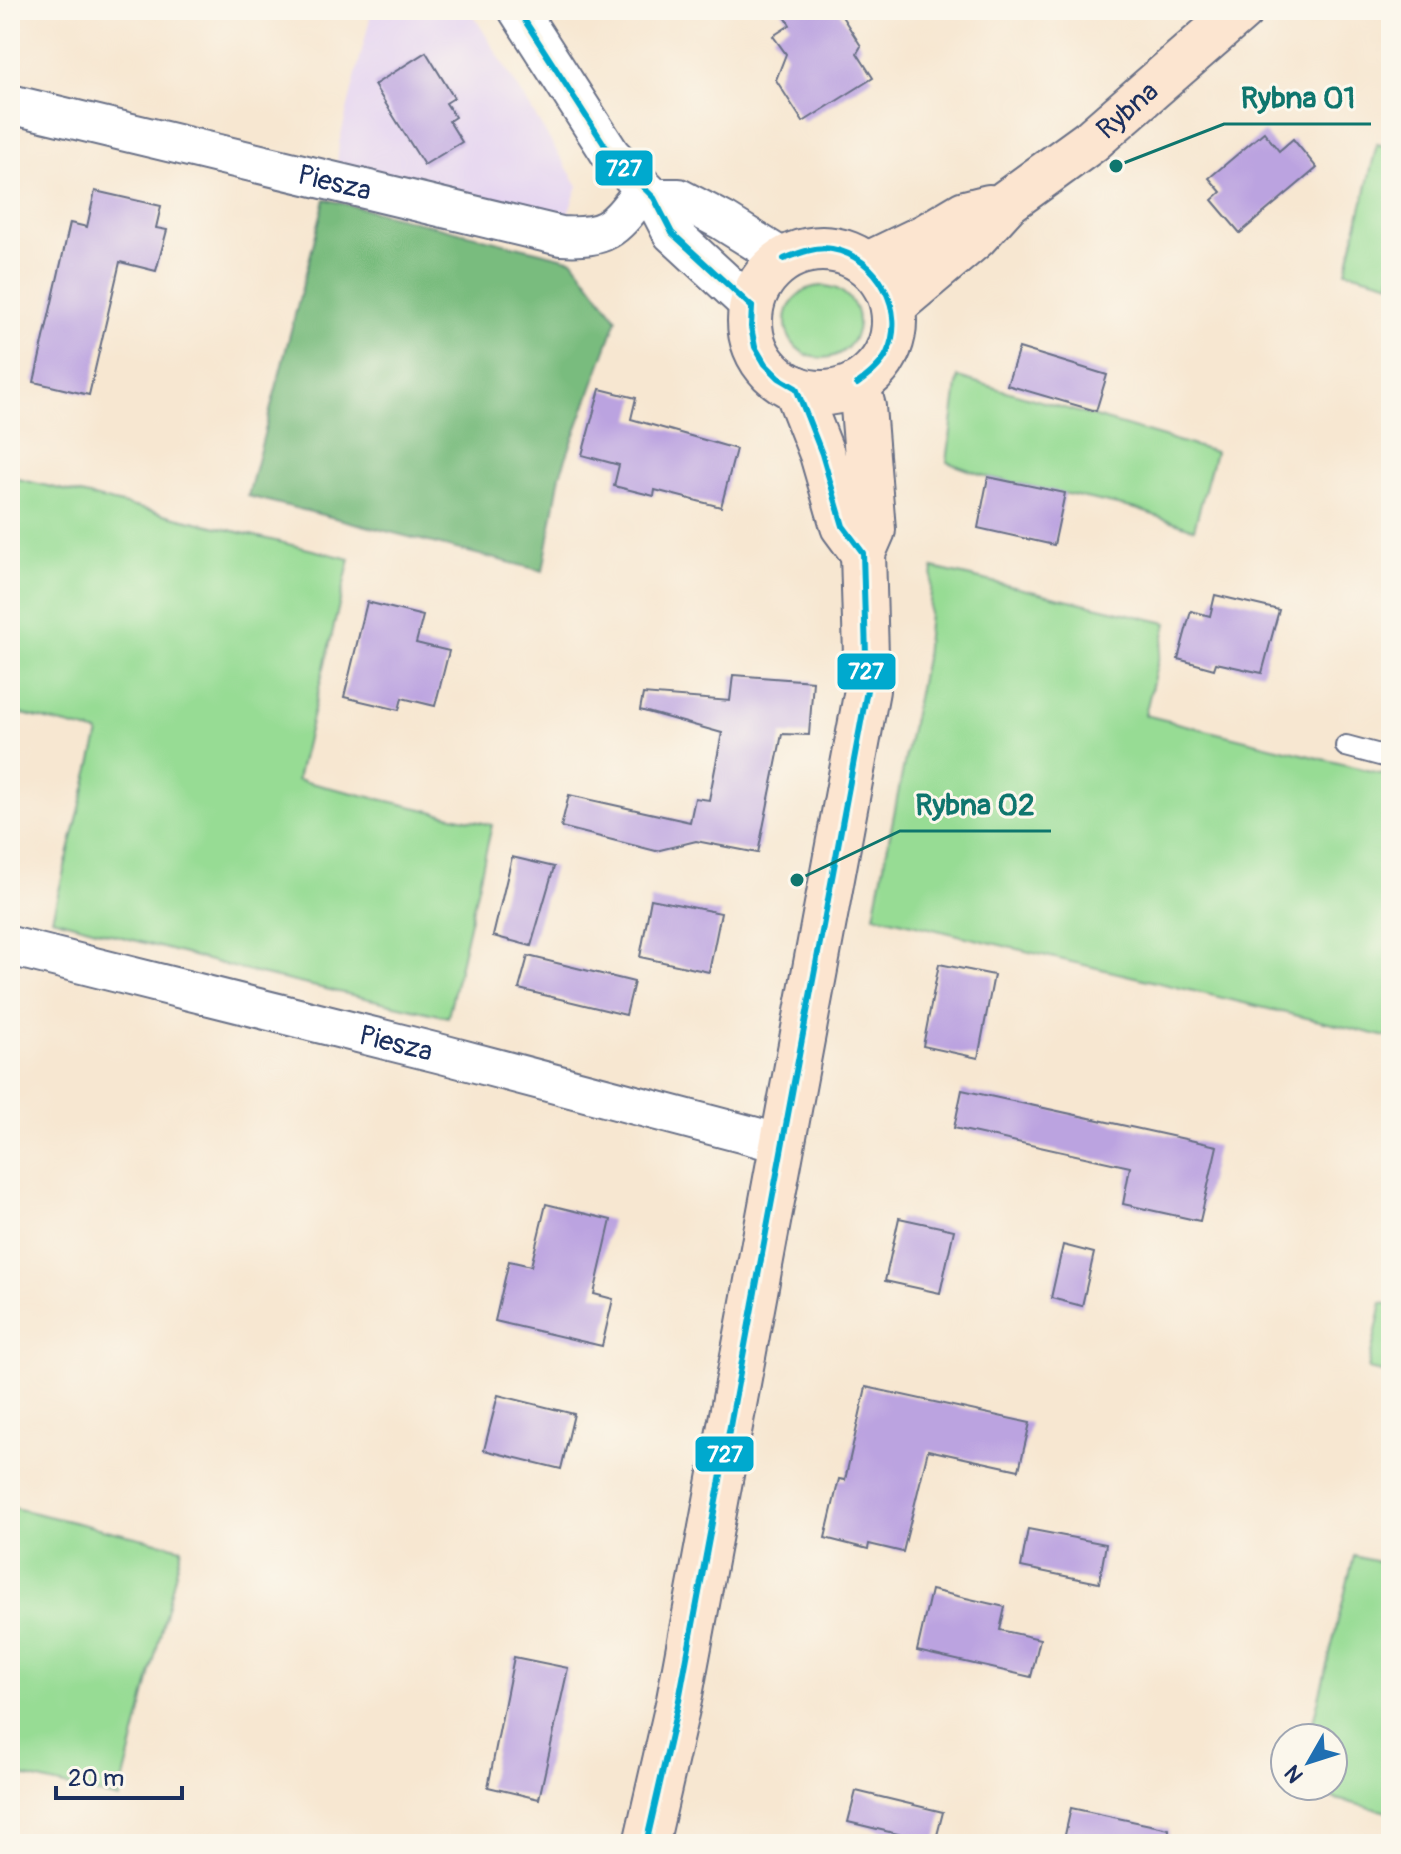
<svg xmlns="http://www.w3.org/2000/svg" width="1401" height="1854" font-family="Pangolin,sans-serif">
	<style>
		.built { fill: #e4d3f1 }
		.green { fill: #97dc94; stroke: #598679; stroke-width: 2 }
		.forest { fill: #79bc7e; stroke: #4a766e; stroke-width: 2 }
		.building { fill: #bba3e0 }
		.lines { fill: none; stroke-linecap: round; stroke-linejoin: round }
		.lane-casing { stroke: #686f86; stroke-width: 24 }
		.street-casing { stroke: #686f86; stroke-width: 42 }
		.secondary-casing { stroke: #686f86; stroke-width: 48 }
		.lane { stroke: #fff; stroke-width: 20 }
		.street { stroke: #fff; stroke-width: 38 }
		.secondary { stroke: #fce5d0; stroke-width: 44 }
		.bus-1-casing { stroke: #fbf7ec; stroke-width: 12 }
		.bus-1 { stroke: #00a9ce; stroke-width: 6 }
		.labels { text-anchor: middle; stroke-width: 6; stroke-linejoin: round; paint-order: stroke }
		.street-label { font-size: 28px; fill: #1b2f5e; stroke: #fbf7ec }
		.leader { fill: none; stroke: #0f766e; stroke-width: 3 }
		.callout-dot { fill: #0f766e; stroke: #fbf7ec; stroke-width: 3 }
		.callout-label { font-size: 30px; text-anchor: middle; font-weight: bold; fill: #0f766e; stroke: #fbf7ec; stroke-width: 6; stroke-linejoin: round; paint-order: stroke }
		.line-badge { stroke: #fbf7ec; stroke-width: 3 }
		.badge-label { font-size: 22px; text-anchor: middle; font-weight: bold; fill: #fff }
	</style>
	<rect width="100%" height="100%" fill="#fbf7ec"/>
	<filter id="ink" filterUnits="userSpaceOnUse"><feTurbulence type="fractalNoise" baseFrequency=".0125" numOctaves="2"/><feDisplacementMap in="SourceGraphic" scale="16" xChannelSelector="R" yChannelSelector="G"/><feConvolveMatrix kernelMatrix="1 2 1 2 8 2 1 2 1" color-interpolation-filters="sRGB"/></filter>
	<filter id="wash" filterUnits="userSpaceOnUse"><feTurbulence type="fractalNoise" baseFrequency=".006" numOctaves="4" result="noise"/><feDisplacementMap in="SourceGraphic" scale="32" xChannelSelector="R" yChannelSelector="G"/><feGaussianBlur stdDeviation="1.8" result="paint"/><feColorMatrix in="noise" values="0 0 0 0 0 0 0 0 0 0 0 0 0 0 0 0 0 1.4 0 .05"/><feComposite in="paint" operator="in"/></filter>
	<g filter="url(#wash)">
		<rect width="100%" height="100%" fill="#f7e7d1"/>
		<!-- built -->
		<polygon class="built" points="372,10 452,10 474,16 578,186 567,216 337,164 339,143"/>
		<!-- green -->
		<g class="green">
			<polygon points="1377,144 1391,148 1391,283 1346,271"/>
			<circle cx="822" cy="322" r="36"/>
			<polygon points="958,377 1215,452 1194,529 1136,509 988,477 947,462"/>
			<polygon points="10,477 350,559 297,780 492,825 448,1017 251,972 52,918 99,733 10,711"/>
			<polygon points="933,568 1167,623 1145,715 1391,776 1391,1038 874,915 925,658"/>
			<polygon points="1382,1303 1391,1305 1391,1374 1368,1369"/>
			<polygon points="10,1507 182,1548 119,1799 10,1773"/>
			<polygon points="1354,1556 1391,1565 1391,1813 1296,1789 1297,1786 1333,1786 1333,1738 1309,1738"/>
		</g>
		<!-- forest -->
		<polygon class="forest" points="325,199 573,260 617,319 560,475 543,571 248,496"/>
		<g id="blocks">
			<!-- building -->
			<g class="building">
				<polygon points="781,10 838,10 861,46 857,53 873,78 803,122 776,80 786,54 773,36 790,25"/>
				<polygon points="426,52 454,98 446,103 455,117 449,121 462,142 424,165 374,85"/>
				<polygon points="1264,132 1279,151 1293,139 1317,168 1240,233 1212,200 1221,192 1209,178"/>
				<polygon points="95,191 161,206 156,228 167,230 156,271 120,262 89,395 34,382 70,223 87,227"/>
				<polygon points="1019,348 1107,375 1096,411 1007,385"/>
				<polygon points="600,389 636,398 631,419 736,449 721,507 655,490 654,496 614,486 619,465 582,455"/>
				<polygon points="988,477 1065,493 1054,545 978,528"/>
				<polygon points="1215,595 1279,610 1262,673 1216,663 1214,669 1178,659 1191,611 1210,616"/>
				<polygon points="367,602 423,616 416,643 449,651 435,706 402,698 399,710 344,697"/>
				<polygon points="733,675 813,681 809,735 782,734 758,853 696,841 656,851 561,827 569,795 690,822 695,798 709,800 722,733 640,710 643,694 730,701"/>
				<polygon points="512,857 554,867 531,946 493,936"/>
				<polygon points="651,899 721,913 709,972 640,957"/>
				<polygon points="528,956 634,982 626,1015 519,989"/>
				<polygon points="939,964 994,975 978,1058 923,1046"/>
				<polygon points="962,1090 1217,1146 1200,1221 1123,1204 1130,1167 954,1128"/>
				<polygon points="546,1204 611,1220 594,1294 613,1299 602,1346 495,1321 509,1261 531,1266"/>
				<polygon points="899,1218 954,1230 940,1293 885,1281"/>
				<polygon points="1063,1245 1094,1253 1082,1306 1051,1298"/>
				<polygon points="866,1387 1030,1423 1019,1470 928,1450 903,1552 869,1544 868,1549 825,1538 839,1479 845,1480"/>
				<polygon points="498,1395 574,1414 561,1469 484,1450"/>
				<polygon points="1028,1529 1106,1544 1099,1583 1021,1567"/>
				<polygon points="931,1590 1005,1607 1000,1630 1040,1639 1031,1677 917,1651"/>
				<polygon points="514,1657 568,1668 539,1799 488,1787"/>
				<polygon points="856,1791 943,1812 935,1843 848,1822"/>
				<polygon points="1071,1808 1169,1829 1168,1844 1063,1844"/>
			</g>
		</g>
	</g>
	<g filter="url(#ink)">
		<use href="#blocks" fill-opacity="0" stroke="#686f86" stroke-width="2"/>
		<g class="lines">
			<!-- lane casing -->
			<g class="lane-casing">
				<polyline id="lane" points="1346,746 1391,758"/>
			</g>
			<!-- street casing -->
			<g class="street-casing">
				<g id="street">
					<polyline points="518,10 611,155 654,198 672,233 752,307"/>
					<path id="s1" d="M10 104 561 236C610 239 615 226 644 190"/>
					<polyline points="654,198 679,198 723,221 784,259"/>
					<path id="s2" d="M10 946 442 1054 783 1144"/>
				</g>
			</g>
			<!-- secondary casing -->
			<g class="secondary-casing">
				<g id="secondary">
					<circle cx="822" cy="321" r="72"/>
					<polyline points="868,264 928,235 965,213 989,207"/>
					<path id="s3" d="M893 306 975 237 1007 202 1091 141 1241 10"/>
					<polyline points="796,388 822,454 843,526 863,553"/>
					<polyline points="646,1844 679,1700 867,690 863,553 873,530 863,407 857,384"/>
				</g>
			</g>
			<!-- lane -->
			<use href="#lane" class="lane"/>
			<!-- street -->
			<use href="#street" class="street"/>
			<!-- secondary -->
			<use href="#secondary" class="secondary"/>
			<!-- bus-1 casing -->
			<g class="bus-1-casing">
				<g id="bus-1">
					<polyline points="518,10 611,155 654,198 672,233 752,307"/>
					<path d="M784 259C799 253 816 246 832 249 878 257 907 311 887 353 881 366 868 376 857 384"/>
					<polyline points="646,1844 679,1700 867,690 863,553 843,526 822,454 796,388 779,378 765,364 755,347 751,327 752,307"/>
				</g>
			</g>
			<!-- bus-1 -->
			<use href="#bus-1" class="bus-1"/>
		</g>
	</g>
	<g class="labels">
		<!-- street labels -->
		<g class="street-label">
			<text dy="10" stroke="none"><textPath href="#s3" startOffset="306">Rybna</textPath></text>
			<text dy="10" stroke="none"><textPath href="#s1" startOffset="334">Piesza</textPath></text>
			<text dy="10" stroke="none"><textPath href="#s2" startOffset="398">Piesza</textPath></text>
		</g>
	</g>
	<!-- callouts -->
	<path class="leader" d="M1116 166L1224 124H1371M797 880L900 831H1051"/>
	<g class="callout-dot">
		<circle cx="1116" cy="166" r="8"/>
		<circle cx="797" cy="880" r="8"/>
	</g>
	<g class="callout-label">
		<text x="1298" y="108">Rybna 01</text>
		<text x="975" y="815">Rybna 02</text>
	</g>
	<g class="line-badge">
		<rect x="594" y="149" width="60" height="38" rx="8" fill="#00a9ce"/>
		<rect x="836" y="652" width="61" height="39" rx="8" fill="#00a9ce"/>
		<rect x="694" y="1435" width="61" height="38" rx="8" fill="#00a9ce"/>
	</g>
	<g class="badge-label">
		<text x="624" y="176">727</text>
		<text x="866" y="679">727</text>
		<text x="725" y="1462">727</text>
	</g>
	<!-- margin -->
	<rect width="1401" height="1854" fill="none" stroke="#fbf7ec" stroke-width="40"/>
	<!-- north arrow -->
	<g transform="translate(1309 1762) rotate(231)"><circle r="38" fill="#fbf7ec" stroke="#a1a7b3" stroke-width="2"/>
	<path d="M0-6L14 30L0 20L-14 30Z" fill="#1f6fb2"/>
	<text y="-12" font-size="22" font-weight="bold" text-anchor="middle" fill="#1b2f5e">N</text>
	</g>
	<!-- scale -->
	<path d="M56 1786v12h126v-12" fill="none" stroke="#1b2f5e" stroke-width="4"/>
	<text x="68" y="1786" font-size="24" fill="#1b2f5e" stroke="#fbf7ec" stroke-width="6" paint-order="stroke">20 m</text>
</svg>
